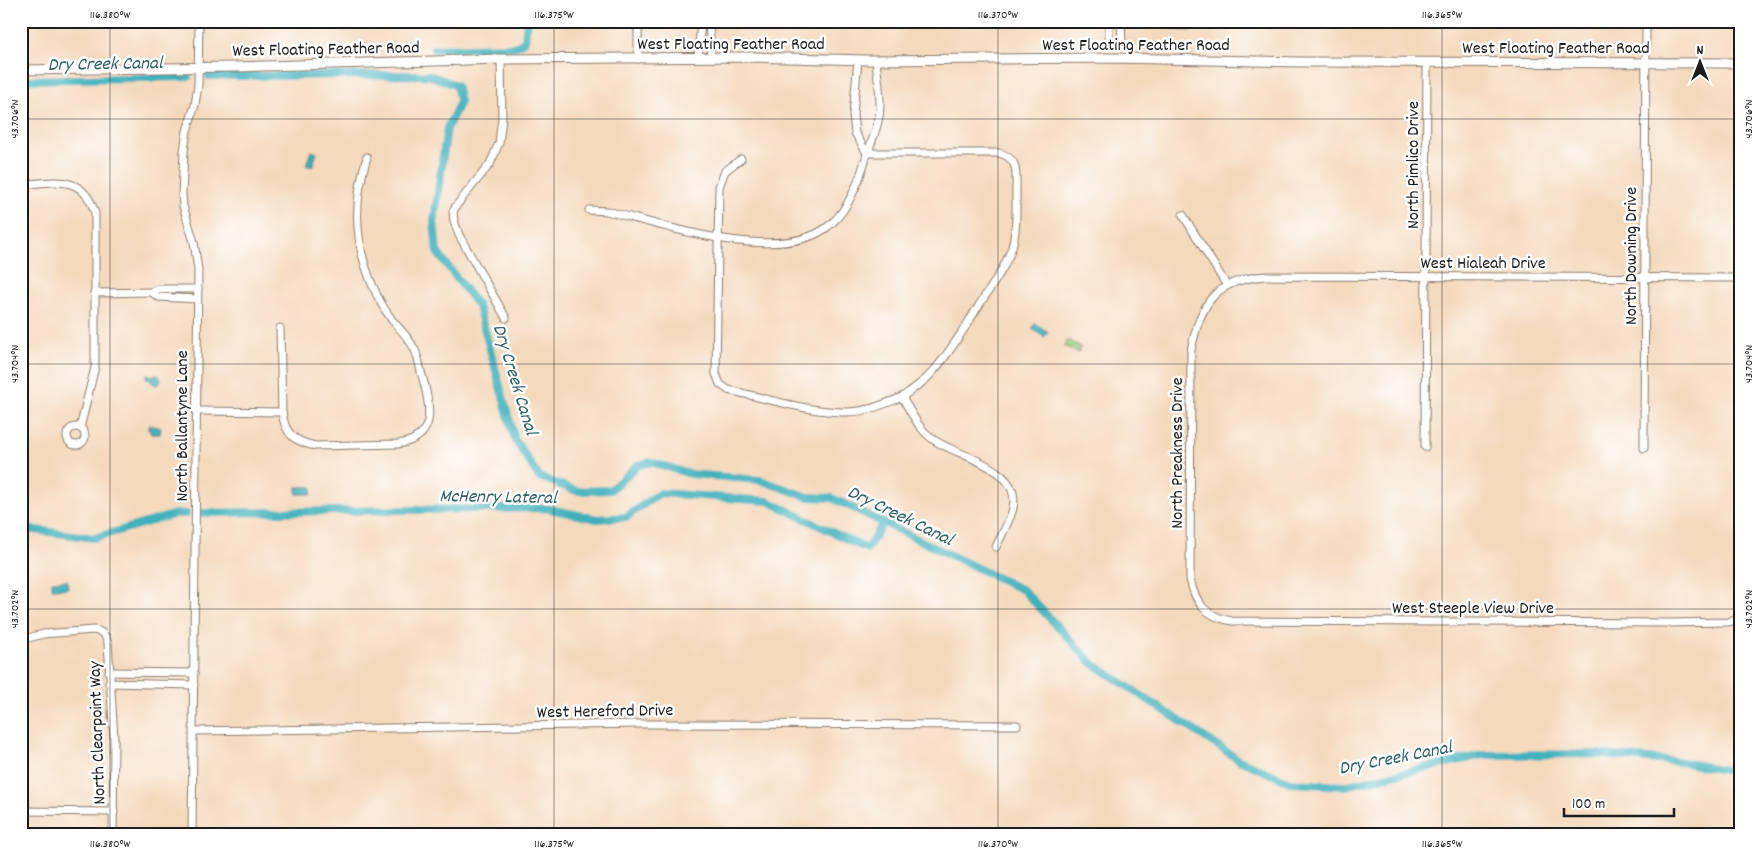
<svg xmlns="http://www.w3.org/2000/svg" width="1762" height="856" font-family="Dekko,sans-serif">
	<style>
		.green { fill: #90c87b; stroke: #56724c }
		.water { fill: #41b0bc; stroke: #2e666c }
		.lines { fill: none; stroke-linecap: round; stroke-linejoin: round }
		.canal { stroke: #41b0bc; stroke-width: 8 }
		.minor-casing { stroke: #887a6c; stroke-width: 9 }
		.major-casing { stroke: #887a6c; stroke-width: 11 }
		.minor { stroke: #fff; stroke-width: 7 }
		.major { stroke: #fff; stroke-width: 9 }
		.ticks { fill: none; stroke: #1c1c1c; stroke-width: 1; stroke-opacity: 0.45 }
		.labels { text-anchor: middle; stroke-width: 5; stroke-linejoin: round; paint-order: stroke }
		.street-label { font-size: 18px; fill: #1c1c1c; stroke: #fff }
		.water-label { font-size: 19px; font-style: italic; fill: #2d5f64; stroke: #fff }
		.neatline { fill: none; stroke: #1c1c1c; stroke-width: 2 }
		.ticks-label { font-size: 12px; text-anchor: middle; fill: #1c1c1c }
	</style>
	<rect width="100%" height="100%" fill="#fff"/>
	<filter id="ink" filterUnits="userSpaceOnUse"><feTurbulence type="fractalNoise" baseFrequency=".02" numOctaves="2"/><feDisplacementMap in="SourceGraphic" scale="10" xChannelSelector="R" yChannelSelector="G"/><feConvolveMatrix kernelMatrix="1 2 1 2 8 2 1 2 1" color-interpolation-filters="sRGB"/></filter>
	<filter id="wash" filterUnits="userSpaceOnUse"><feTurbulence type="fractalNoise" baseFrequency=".0096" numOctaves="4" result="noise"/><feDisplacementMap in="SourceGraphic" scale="20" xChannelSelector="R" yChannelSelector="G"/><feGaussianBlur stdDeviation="1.12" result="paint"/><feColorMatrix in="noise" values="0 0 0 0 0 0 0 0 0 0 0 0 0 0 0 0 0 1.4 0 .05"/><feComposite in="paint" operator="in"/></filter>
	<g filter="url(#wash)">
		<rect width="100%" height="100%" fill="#f4d9bc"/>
		<!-- green -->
		<g class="green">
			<path d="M1158 21C1166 21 1174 23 1182 23 1192 24 1201 21 1211 21 1195 34 1174 34 1158 21Z"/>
			<polygon points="1068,340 1081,347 1078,353 1064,346"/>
		</g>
		<!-- water -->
		<g class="water">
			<polygon points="311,151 317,153 312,167 306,165"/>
			<polygon points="1035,323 1048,332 1044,337 1032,329"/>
			<polygon points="147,374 153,376 158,375 161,379 160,383 156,385 151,382 150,380 146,378"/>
			<polygon points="150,425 161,428 160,434 151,434 148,428"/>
			<rect x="297" y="487" width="15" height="7"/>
			<polygon points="67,580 68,588 52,589 52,581"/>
		</g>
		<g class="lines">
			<!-- canal -->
			<g class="canal">
				<polyline points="434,49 513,47 519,45 525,40 527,21"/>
				<polyline points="209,76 429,75 456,85 460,102 447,128 434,221 437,252 478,306 515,440 539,477 577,491 610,490 638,465 651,462 690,474 760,480 808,497 832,498 1023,590 1092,663 1239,760 1292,783 1344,786 1483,755 1594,754 1681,762 1741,773"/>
				<polyline points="21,80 188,77"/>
				<polyline points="199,513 545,508 597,519 626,517 660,493 768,501 867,549 883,523"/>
				<polyline points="21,528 94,538 176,514 186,514"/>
			</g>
		</g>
	</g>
	<g filter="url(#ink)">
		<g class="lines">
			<!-- minor casing -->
			<g class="minor-casing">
				<g id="minor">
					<polyline points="709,21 711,57"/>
					<polyline points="1109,21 1109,45 1115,46 1122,44 1121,21"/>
					<polyline points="698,57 701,21"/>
					<polyline points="501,59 502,118 499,143 490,164 456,206 453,212 454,221 459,235 506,318"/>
					<polyline points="638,59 638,21"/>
					<polyline points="858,60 853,114 855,133 867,153"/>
					<path d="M867 153H999C1019 158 1016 173 1016 190 1016 209 1017 229 1012 247 1005 269 990 288 978 307 963 330 948 356 929 376 921 384 912 390 902 397"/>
					<path d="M741 159 725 171 719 187 716 374 720 384 728 390C766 398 807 412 846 412 866 412 885 404 902 397 911 412 919 430 934 440 961 458 1026 468 1012 512 1008 524 1001 536 996 547"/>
					<path d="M21 185C54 182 83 173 95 213V367L80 428"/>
					<path d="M589 210 607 211C663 225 776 264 826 228 846 214 857 187 864 164 870 143 881 124 880 102 880 88 877 74 876 60"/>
					<polyline points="1183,215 1227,286"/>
					<path d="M1741 278 1267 276C1215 279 1200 303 1191 351L1190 579C1195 603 1206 617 1232 621L1670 623 1728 622 1741 619"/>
					<polyline points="94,293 152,292"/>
					<polyline points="197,299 158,297 152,292 158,289 198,289"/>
					<path d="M280 328 282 412C285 435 295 442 316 446L398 444C437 438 431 408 423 379 420 370 419 359 415 350 410 339 400 329 392 320 380 304 371 284 365 265 354 229 356 192 367 157"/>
					<polyline points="197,411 282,412"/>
					<circle cx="76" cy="436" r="9"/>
					<polyline points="1425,447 1427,62"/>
					<polyline points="1644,448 1646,21"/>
					<path d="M21 640 43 634 94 630C103 632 105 634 108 643L114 739 113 835"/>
					<polyline points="109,672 194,673"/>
					<polyline points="109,683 194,685"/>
					<polyline points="194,731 640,724 1017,725"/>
					<polyline points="21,811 114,812"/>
					<polyline points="192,835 198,270 194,242 183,206 182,195 184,151 187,131 195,105 198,85 199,21"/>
				</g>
			</g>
			<!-- major casing -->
			<g class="major-casing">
				<polyline id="major" points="21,70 235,67 501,59 751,57 868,60 1115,58 1302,62 1741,63"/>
			</g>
			<!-- minor -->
			<use href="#minor" class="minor"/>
			<!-- major -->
			<use href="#major" class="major"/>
		</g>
	</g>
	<!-- ticks -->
	<path class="ticks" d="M110 21V835M554 21V835M998 21V835M1442 21V835M21 119H1741M21 364H1741M21 609H1741"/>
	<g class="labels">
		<!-- street labels -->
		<g class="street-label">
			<text x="731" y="49">West Floating Feather Road</text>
			<text x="1136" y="50">West Floating Feather Road</text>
			<text x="1556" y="53">West Floating Feather Road</text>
			<text transform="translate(326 48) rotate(-1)" y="6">West Floating Feather Road</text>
			<text transform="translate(1412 165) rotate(-90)" y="6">North Pimlico Drive</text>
			<text transform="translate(1630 256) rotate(-90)" y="6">North Downing Drive</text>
			<text x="1483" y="268">West Hialeah Drive</text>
			<text transform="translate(181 426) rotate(-90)" y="6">North Ballantyne Lane</text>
			<text transform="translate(1176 453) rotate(-90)" y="6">North Preakness Drive</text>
			<text x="1473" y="613">West Steeple View Drive</text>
			<text transform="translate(605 710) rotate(-1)" y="6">West Hereford Drive</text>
			<text transform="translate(96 733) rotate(-92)" y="6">North Clearpoint Way</text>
		</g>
		<!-- water labels -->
		<g class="water-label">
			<text transform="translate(105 62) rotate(-1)" y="7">Dry Creek Canal</text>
			<text transform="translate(517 379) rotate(73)" y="7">Dry Creek Canal</text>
			<text transform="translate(498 495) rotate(1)" y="7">McHenry Lateral</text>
			<text transform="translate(901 514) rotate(26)" y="7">Dry Creek Canal</text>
			<text transform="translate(1395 756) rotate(-11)" y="7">Dry Creek Canal</text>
		</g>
	</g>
	<!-- margin -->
	<rect width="1762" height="856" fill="none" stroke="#fff" stroke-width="55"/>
	<!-- north arrow -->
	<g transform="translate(1700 62)" stroke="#ffffff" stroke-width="4" paint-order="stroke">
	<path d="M0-4L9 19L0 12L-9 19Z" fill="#1c1c1c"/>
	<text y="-8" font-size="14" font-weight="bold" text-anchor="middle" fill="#1c1c1c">N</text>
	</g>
	<!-- scale -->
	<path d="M1564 808v8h110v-8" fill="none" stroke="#1c1c1c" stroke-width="2.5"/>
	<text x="1572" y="808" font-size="15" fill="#1c1c1c" stroke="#ffffff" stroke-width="4" paint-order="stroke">100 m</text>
	<rect x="28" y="28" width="1706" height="800" class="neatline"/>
	<g class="ticks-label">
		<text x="110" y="18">116.380°W</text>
		<text x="554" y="18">116.375°W</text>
		<text x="998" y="18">116.370°W</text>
		<text x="1442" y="18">116.365°W</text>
		<text transform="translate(14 119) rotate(-90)" y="4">43.706°N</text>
		<text transform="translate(1748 119) rotate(-90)" y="4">43.706°N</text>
		<text transform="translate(14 364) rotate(-90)" y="4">43.704°N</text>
		<text transform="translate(1748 364) rotate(-90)" y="4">43.704°N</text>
		<text transform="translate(14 609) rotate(-90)" y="4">43.702°N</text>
		<text transform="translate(1748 609) rotate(-90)" y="4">43.702°N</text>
		<text x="110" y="847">116.380°W</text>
		<text x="554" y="847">116.375°W</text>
		<text x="998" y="847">116.370°W</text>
		<text x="1442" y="847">116.365°W</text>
	</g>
</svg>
